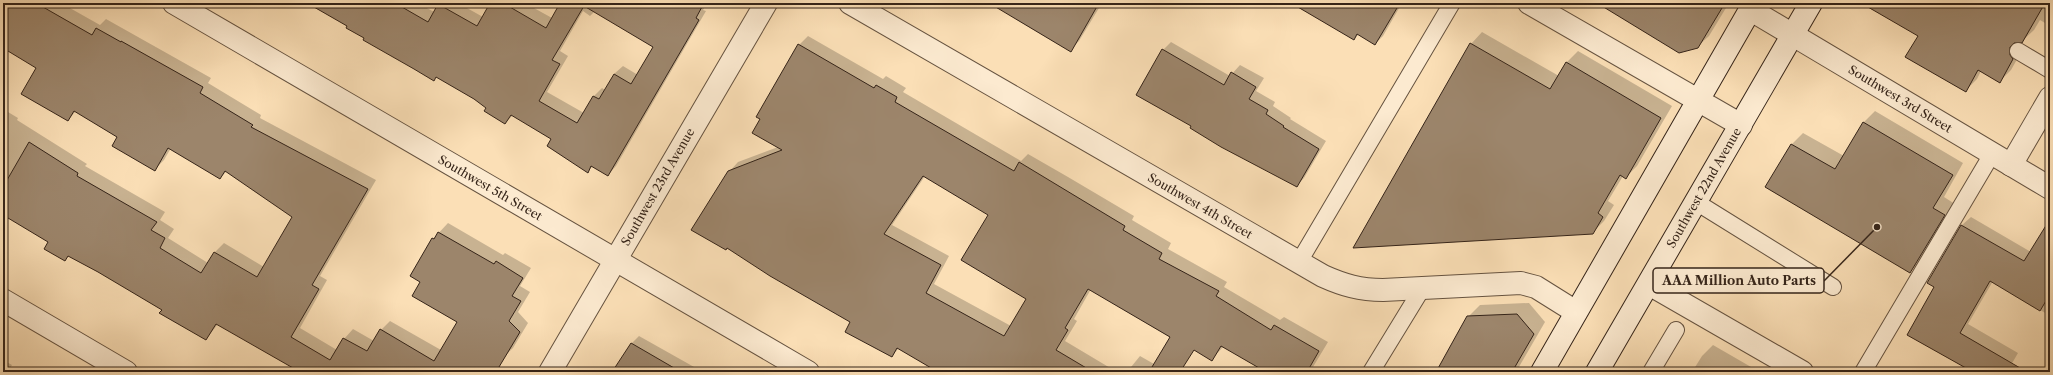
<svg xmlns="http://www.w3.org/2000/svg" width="2053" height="375" font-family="'Libre Caslon Text',serif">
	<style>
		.shadow { fill: #0003; fill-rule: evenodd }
		.building { fill: #9c856b; stroke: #352419; fill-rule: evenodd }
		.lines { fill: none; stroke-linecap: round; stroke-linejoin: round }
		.service-casing { stroke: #665340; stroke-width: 18 }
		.minor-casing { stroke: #665340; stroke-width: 24 }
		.tertiary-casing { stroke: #665340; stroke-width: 24 }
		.secondary-casing { stroke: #352419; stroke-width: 24 }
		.service { stroke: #fcead0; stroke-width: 16 }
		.minor { stroke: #fcead0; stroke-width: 22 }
		.tertiary { stroke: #fcead0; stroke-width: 22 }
		.secondary { stroke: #fcead0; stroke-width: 22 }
		.labels { text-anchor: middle; stroke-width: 3; stroke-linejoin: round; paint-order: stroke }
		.street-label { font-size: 12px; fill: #352419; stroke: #fcead0 }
		.leader { fill: none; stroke: #352419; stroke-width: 1.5 }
		.callout-dot { fill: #352419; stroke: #fcead0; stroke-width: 1.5 }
		.callout { fill: #fcead0; stroke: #352419; stroke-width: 1.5 }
		.callout-label { font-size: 13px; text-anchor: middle; font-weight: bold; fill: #352419 }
	</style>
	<rect width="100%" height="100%" fill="#fbdfb6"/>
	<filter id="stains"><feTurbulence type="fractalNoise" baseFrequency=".005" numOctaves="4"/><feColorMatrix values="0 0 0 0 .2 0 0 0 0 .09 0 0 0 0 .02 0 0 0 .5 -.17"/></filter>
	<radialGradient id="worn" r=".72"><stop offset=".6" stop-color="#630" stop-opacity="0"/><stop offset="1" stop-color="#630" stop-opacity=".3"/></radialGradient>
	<!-- shadow -->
	<g class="shadow">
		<polygon points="3,3 61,3 100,25 106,19 211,78 208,83 261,115 260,118 376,180 320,276 327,280 300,328 337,350 344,339 353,329 374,341 381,330 390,321 441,350 458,322 422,281 433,239 448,223 503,255 505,253 531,268 520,286 530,292 518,312 528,323 513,348 488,372 287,372 291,365 218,324 206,339 163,309 98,271 69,256 65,260 50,241 3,214 3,109 18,118 17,120 87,164 85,166 165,212 160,220 174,229 168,238 208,263 215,252 224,243 264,267 293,217 227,171 220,178 171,148 164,160 155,169 119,136 76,111 68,120 38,67 3,47"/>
		<path d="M309 3H418L434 12 440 3H458L483 17 492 3H525L552 18 561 3H707L703 10 706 11 616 166 608 175 593 166 588 171 552 138 513 115 505 123 475 98 366 37ZM583 11 590 16 595 11 654 46 638 75 623 66 614 74 605 90 602 88 594 96 584 113 547 92 568 56 560 51Z"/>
		<polygon points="989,3 1102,3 1079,41 1070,50"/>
		<polygon points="1293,3 1402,3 1383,36 1375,44 1359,34 1354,39"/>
		<polygon points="1599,3 1729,3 1709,36 1697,47"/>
		<polygon points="1880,3 2050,3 2050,26 2040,20 2034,30 2021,42 2024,47 2011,70 1999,82 1981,71 1977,79 1966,90 1919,35"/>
		<polygon points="1482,32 1559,76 1567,62 1578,51 1672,106 1637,166 1626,177 1623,176 1608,201 1614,205 1604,221 1592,233 1471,44"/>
		<path d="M808 36 883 79 886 76 906 88 903 92 1021 161 1028 154 1068 177 1134 216 1132 220 1171 243 1168 249 1227 282 1224 287 1280 320 1284 317 1328 342 1310 372H1265L1266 371 1224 346 1212 359 1195 349 1192 351 1091 289 1074 319 1077 321 1065 341 1117 372H939L899 348 892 356 852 321 729 172 738 162 778 147 799 45ZM925 176 989 214 1028 298 1011 326 934 284 949 256 892 225Z"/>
		<polygon points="1171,42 1230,76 1240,65 1264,78 1256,91 1275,102 1273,106 1291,118 1290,119 1326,141 1304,178 1297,185 1192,126 1163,50"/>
		<polygon points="1875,111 1963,163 1944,197 1955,204 1922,260 1910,272 1767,187 1792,144 1803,133 1844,156 1864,122"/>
		<polygon points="1971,217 2031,252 2050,231 2050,316 1993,281 1968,324 2018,353 2007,372 1959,372 1963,365 1935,287 1928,282 1962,225"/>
		<polygon points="1529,303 1545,322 1516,372 1437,372 1468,317 1480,305"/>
		<polygon points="639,336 703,372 613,372 631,344"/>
		<polygon points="1713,345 1758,371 1757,372 1692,372 1702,356"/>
		<polygon points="1140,356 1168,372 1127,372"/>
		<polygon points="3,360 12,365 8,372 3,372"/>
	</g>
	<!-- building -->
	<g class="building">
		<polygon points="3,3 36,3 92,35 96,28 121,42 121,41 203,87 200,93 253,125 251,127 368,189 312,285 319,289 291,337 330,360 343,338 367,351 380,329 434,361 457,322 412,296 420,282 410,276 432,238 434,239 438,232 494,264 496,261 523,278 512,296 521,301 509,321 520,332 496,372 300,372 216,324 206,340 159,313 162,310 98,272 68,256 65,261 44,249 48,242 3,215 3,187 29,142 78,173 77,176 157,222 151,230 165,238 160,248 201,273 214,252 257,277 292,217 225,171 220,179 168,148 155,171 112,146 117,137 74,111 68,121 21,94 36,68 3,48"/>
		<path d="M307 3H395L428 22 438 4 477 26 490 3H503L546 28 560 3H704L696 18 699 20 608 176 591 166 588 173 547 146 551 139 511 115 505 124 484 111 486 108 474 99 436 77 434 81 414 69 363 40 364 38 346 28 347 26ZM584 6 653 47 631 84 614 74 599 99 593 96 577 123 539 101 560 64 552 60Z"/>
		<polygon points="989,3 1099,3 1071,52"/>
		<polygon points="1291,3 1400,3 1375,45 1357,34 1354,40"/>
		<polygon points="1597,3 1725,3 1698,48 1679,53"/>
		<polygon points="1861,3 2045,3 2022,43 2014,43 2010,47 2010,55 2013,59 2000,83 1978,70 1966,92 1905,57 1918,36"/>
		<polygon points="1470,43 1550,89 1566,62 1661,118 1626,179 1620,175 1598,213 1603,217 1593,234 1353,248"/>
		<path d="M798 44 874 88 876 85 897 97 895 102 1014 171 1019 162 1125 226 1123 230 1162 253 1159 259 1219 291 1216 296 1271 330 1274 325 1319 351 1307 372H1266L1221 346 1212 361 1194 350 1180 372H1149L1170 337 1088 289 1065 328 1068 330 1056 350 1093 372H938L897 348 892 357 845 332 850 322 770 276 727 248 726 250 691 230 728 171 782 150 752 133 760 119 756 117ZM923 176 988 215 961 260 1026 299 1004 336 926 293 941 265 884 234Z"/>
		<polygon points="1162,49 1224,85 1231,72 1256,87 1249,99 1268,110 1266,114 1284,126 1283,127 1319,149 1297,187 1221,147 1190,128 1191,126 1136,95"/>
		<polygon points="1863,122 1953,175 1933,208 1945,215 1910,273 1765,187 1791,144 1835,169"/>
		<polygon points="2050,219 2050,294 2040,311 1990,281 1960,333 2027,372 1973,372 1907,335 1934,287 1927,283 1961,225 2024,261"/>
		<polygon points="1517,314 1534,334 1512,372 1436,372 1467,316"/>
		<polygon points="631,343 681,372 612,372"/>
	</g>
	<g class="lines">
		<!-- service casing -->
		<g class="service-casing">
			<g id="service">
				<polyline points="2018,51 2050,70"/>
				<polyline points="1696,202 1833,287"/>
				<polyline points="1299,262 1452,3"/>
				<polyline points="1371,372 1423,287"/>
				<polyline points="1651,372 1676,330"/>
				<polyline points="1863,372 1992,154"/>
			</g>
		</g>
		<!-- minor casing -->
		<g class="minor-casing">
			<g id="minor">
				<polyline points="174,3 808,372"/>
				<path d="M850 3 1323 276C1343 285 1360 290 1383 290L1521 283 1536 287 1576 312"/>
				<polyline points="1529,3 1741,125"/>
				<polyline points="1751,10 2050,188"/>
				<polyline points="2011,165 2050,98"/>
				<polyline points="1649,284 1802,372"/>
				<polyline points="550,372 766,3"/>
			</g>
		</g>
		<!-- tertiary casing -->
		<g class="tertiary-casing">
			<polyline id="tertiary" points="3,300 126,372"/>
		</g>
		<!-- secondary casing -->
		<g class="secondary-casing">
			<g id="secondary">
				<polyline points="1542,372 1754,3"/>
				<polyline points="1597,372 1811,3"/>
			</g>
		</g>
		<!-- service -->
		<use href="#service" class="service"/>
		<!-- minor -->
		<use href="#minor" class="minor"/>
		<!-- tertiary -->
		<use href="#tertiary" class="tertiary"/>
		<!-- secondary -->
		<use href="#secondary" class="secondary"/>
	</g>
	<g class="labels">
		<!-- street labels -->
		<g class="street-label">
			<text transform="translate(1900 99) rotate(31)" y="4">Southwest 3rd Street</text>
			<text transform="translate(658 187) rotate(-60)" y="4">Southwest 23rd Avenue</text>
			<text transform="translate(490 188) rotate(30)" y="4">Southwest 5th Street</text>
			<text transform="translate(1704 188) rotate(-60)" y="4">Southwest 22nd Avenue</text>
			<text transform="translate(1200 206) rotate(30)" y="4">Southwest 4th Street</text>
		</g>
	</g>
	<!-- callouts -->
	<path class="leader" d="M1877 227L1824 281"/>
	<circle class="callout-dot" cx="1877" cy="227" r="4"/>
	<rect class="callout" x="1653" y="268" width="171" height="25" rx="4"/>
	<g class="callout-label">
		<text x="1739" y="285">AAA Million Auto Parts</text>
	</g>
	<!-- margin -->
	<rect width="2053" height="375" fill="none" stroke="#fbdfb6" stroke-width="16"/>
	<rect x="4" y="4" width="2045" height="367" fill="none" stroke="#352419" stroke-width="2"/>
	<rect x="8" y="8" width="2037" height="359" fill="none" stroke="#352419"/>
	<rect width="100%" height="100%" filter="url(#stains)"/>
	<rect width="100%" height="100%" fill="url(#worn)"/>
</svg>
